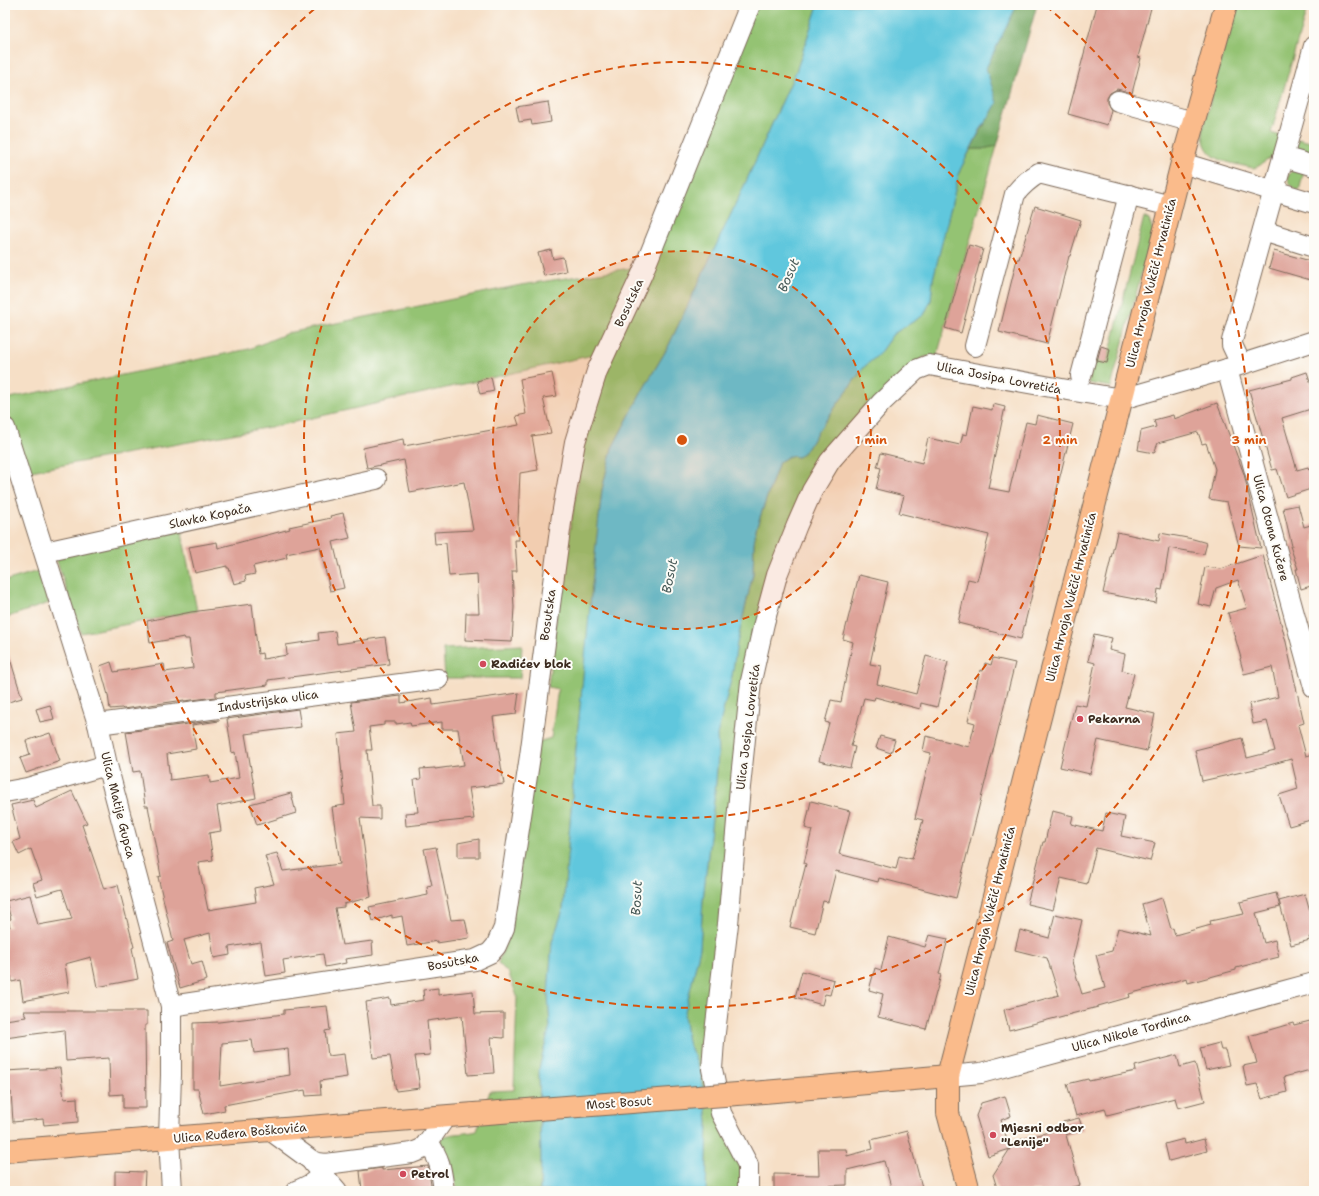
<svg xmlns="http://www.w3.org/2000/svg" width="1319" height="1196" font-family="'Shantell Sans',sans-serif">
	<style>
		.green { fill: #94c373; stroke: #687648 }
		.forest { fill: #77a965; stroke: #596a42 }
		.water { fill: #60c7dd; stroke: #4e787e }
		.building { fill: #dea399; fill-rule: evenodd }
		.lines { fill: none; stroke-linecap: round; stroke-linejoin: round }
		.minor-casing { stroke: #7c6959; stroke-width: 22 }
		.major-casing { stroke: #7c6959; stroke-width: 24 }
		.minor { stroke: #fff; stroke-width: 20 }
		.major { stroke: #fabb8b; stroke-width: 22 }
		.major-bridge-casing { stroke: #7c6959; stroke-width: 24; stroke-linecap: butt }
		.major-bridge { stroke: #fabb8b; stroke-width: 22 }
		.ring { fill: none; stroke: #d7540e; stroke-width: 2; stroke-dasharray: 7 5 }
		.poi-dot { fill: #d1495b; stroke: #fdfcf7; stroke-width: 1.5 }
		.labels { text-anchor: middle; stroke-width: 4; stroke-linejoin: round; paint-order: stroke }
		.street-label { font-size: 12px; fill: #3b2a1e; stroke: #fdfcf7 }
		.poi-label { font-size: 12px; font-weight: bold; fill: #3b2a1e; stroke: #fdfcf7; text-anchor: start }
		.water-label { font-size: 13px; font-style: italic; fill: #465957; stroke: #fdfcf7 }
		.centre { fill: #d7540e; stroke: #fdfcf7; stroke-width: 2 }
		.ring-label { font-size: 12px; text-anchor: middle; font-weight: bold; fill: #d7540e; stroke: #fdfcf7; stroke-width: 4; stroke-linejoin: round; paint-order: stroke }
	</style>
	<rect width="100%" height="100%" fill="#fdfcf7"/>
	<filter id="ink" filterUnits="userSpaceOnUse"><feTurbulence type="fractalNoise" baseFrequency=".025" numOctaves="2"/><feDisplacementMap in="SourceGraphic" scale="8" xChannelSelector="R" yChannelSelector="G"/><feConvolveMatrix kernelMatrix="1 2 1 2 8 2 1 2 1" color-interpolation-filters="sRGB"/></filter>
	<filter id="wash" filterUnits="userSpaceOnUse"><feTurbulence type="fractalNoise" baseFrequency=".012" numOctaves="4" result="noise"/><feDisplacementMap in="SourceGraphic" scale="16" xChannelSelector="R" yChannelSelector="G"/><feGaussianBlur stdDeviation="0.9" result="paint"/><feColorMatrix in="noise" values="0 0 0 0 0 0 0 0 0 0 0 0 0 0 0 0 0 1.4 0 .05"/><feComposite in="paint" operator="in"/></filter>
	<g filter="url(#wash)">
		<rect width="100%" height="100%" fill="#f6dfc6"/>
		<!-- green -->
		<g class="green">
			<path d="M751 5H818L797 69 739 197 668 347 644 388 612 448 602 490 576 748 563 910 552 942 548 994 550 1026 539 1069 541 1159 540 1191H457C455 1182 454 1171 451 1162 447 1152 436 1152 442 1137 453 1133 465 1134 477 1131L490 1091 514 1090 517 996 509 974 498 963 511 929 538 742 551 738 558 689 548 687 560 588 589 417Z"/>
			<path d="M1235 5H1308L1271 133 1281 136 1277 154 1257 167 1253 168C1229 162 1202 162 1203 130Z"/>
			<polygon points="1298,139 1314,143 1314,153 1311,155 1297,151 1296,149"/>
			<polygon points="997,146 937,356 924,357 879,396 775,565 705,1044 741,1162 740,1191 706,1191 708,1121 701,1072 688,1042 684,1016 700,948 703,900 716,782 718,754 717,735 732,676 737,643 753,574 754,543 756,529 779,462 789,456 798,457 808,448 816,434 864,367 878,355 893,334 924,315 931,300 933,279 960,170 971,149 982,149"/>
			<path d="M1295 169 1304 171 1299 191C1289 187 1283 175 1295 169Z"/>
			<polygon points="1144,217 1149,220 1153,231 1111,387 1088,383 1095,360 1107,363"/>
			<polygon points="637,267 602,351 593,355 281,425 26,472 17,446 5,399 249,349 288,333 521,285"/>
			<polygon points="181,528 197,611 81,633 55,555"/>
			<polygon points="38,571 49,603 5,618 5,581"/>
			<polygon points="522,645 520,678 445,678 443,649"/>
		</g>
		<!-- forest -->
		<path class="forest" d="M1017 5H1037L997 146 982 149H971C978 133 989 119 997 103L986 68Z"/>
		<!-- water -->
		<polygon class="water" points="818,5 1017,5 986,68 997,103 989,117 980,130 960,170 933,279 931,300 924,315 893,334 878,355 864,367 816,434 808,448 798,457 789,456 779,462 756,529 754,543 753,574 737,643 732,676 717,735 718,754 716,782 703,900 700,948 684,1016 688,1042 701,1072 708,1121 706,1191 540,1191 541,1159 539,1069 550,1026 548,994 552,942 563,910 576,748 596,544 602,490 612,448 644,388 668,347 739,197 797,69"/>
		<g id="blocks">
			<!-- building -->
			<g class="building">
				<polygon points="1097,5 1140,5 1151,8 1138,57 1141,58 1132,93 1117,89 1110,93 1107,98 1107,103 1111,110 1107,125 1068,114"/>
				<polygon points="548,102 551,122 532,125 531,120 519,122 516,107"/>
				<polygon points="1035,206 1081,220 1070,256 1069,256 1047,344 999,332 1017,259 1019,259"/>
				<polygon points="969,245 983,249 961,333 945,328"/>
				<polygon points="551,250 553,259 563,257 566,271 544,276 538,253"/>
				<polygon points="1274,251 1314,262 1314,281 1269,268"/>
				<polygon points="1101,346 1110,349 1107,363 1097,361"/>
				<polygon points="1307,372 1314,393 1314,408 1282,418 1297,470 1308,467 1309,470 1314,469 1314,488 1286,497 1277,469 1272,470 1249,390 1292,379 1292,377"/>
				<polygon points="552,373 557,396 543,398 551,433 532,436 538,470 520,473 518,520 519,540 515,540 517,571 512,571 514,607 512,642 465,640 466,613 479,613 477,574 449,576 446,543 435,544 434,532 473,530 464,482 410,492 404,460 367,468 363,448 403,439 404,446 519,425 516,416 526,414 520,379"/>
				<polygon points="491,377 494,391 480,394 477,381"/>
				<polygon points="1217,403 1244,474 1261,548 1239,546 1227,502 1209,499 1215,469 1206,443 1202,444 1198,432 1158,443 1154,453 1138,450 1141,431 1156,427 1154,420 1173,415 1174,419"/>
				<polygon points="993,404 1005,407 988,488 1009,492 1026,422 1035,424 1037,415 1073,424 1033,585 1034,586 1021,639 958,623 968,579 977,581 989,535 899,513 904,496 876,489 881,468 877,467 881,453 922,463 928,438 960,445 963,434 967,435 973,406 992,410"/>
				<polygon points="1298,505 1304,527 1314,524 1314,585 1301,589 1296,569 1298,569 1290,546 1292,546 1283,508"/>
				<polygon points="343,513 350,538 333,542 344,588 330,591 320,547 286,554 287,558 253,566 255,574 245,576 246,581 234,584 229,568 227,568 227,566 195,573 189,547 217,542 218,548 290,529 289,527 331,518 330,516"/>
				<polygon points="1117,532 1159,541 1160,533 1193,539 1207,543 1204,554 1169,548 1162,590 1158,589 1156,603 1103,593"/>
				<polygon points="1263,555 1286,642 1304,723 1298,725 1306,756 1314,754 1314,819 1289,826 1279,795 1298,789 1291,759 1255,769 1202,781 1195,750 1242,738 1247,758 1275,751 1267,721 1253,724 1249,704 1278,697 1272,667 1244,674 1240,659 1241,658 1228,613 1247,608 1238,580 1216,588 1211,607 1198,604 1205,567 1221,569"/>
				<polygon points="859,575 888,582 870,664 881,666 877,684 916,694 926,656 948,662 937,707 921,703 920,709 875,697 874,700 864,698 851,746 855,747 850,768 819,761 829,723 825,722 831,700 841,702 853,642 843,639"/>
				<polygon points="252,604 258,654 262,653 263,659 287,655 286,645 319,640 318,633 335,631 337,644 385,637 389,664 268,680 268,685 216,692 216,697 184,701 184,700 123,709 122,708 110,709 108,695 100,666 111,662 114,672 164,664 165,672 193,668 189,639 185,639 184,637 150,643 147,621 191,612"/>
				<polygon points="1094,634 1112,638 1109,650 1125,654 1122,670 1134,674 1125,707 1155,714 1147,751 1098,740 1090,774 1060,767 1075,704 1086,706 1095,663 1088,661"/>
				<polygon points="5,652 8,652 22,698 5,703"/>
				<polygon points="993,658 1015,663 956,898 879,878 878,882 836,871 828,902 823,901 815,933 790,927 806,864 804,863 812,830 805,828 811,801 850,811 839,854 896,869 899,856 912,859 923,820 915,818 931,753 923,751 926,736 969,747 975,723 968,721 980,670 983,671 985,663 991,665"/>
				<polygon points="519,693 516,714 493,717 504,784 469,788 474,819 406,826 405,813 418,812 414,780 421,779 420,769 435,768 435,769 464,765 458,729 442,729 442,722 411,726 410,722 396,724 396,722 384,722 384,725 369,727 372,750 367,750 372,806 380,806 380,819 360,818 371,897 344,904 344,907 335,908 342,945 372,941 373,955 345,959 346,963 325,967 323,954 283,960 285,973 266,976 261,942 229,947 230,955 214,958 210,933 184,940 191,964 202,961 207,980 180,988 167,943 173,941 158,877 161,876 148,806 145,806 140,771 133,772 126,732 219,720 219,721 192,725 196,749 167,754 170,780 209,775 210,783 239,778 235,752 232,753 227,719 298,709 301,727 245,734 256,798 217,806 221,831 209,833 213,860 198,862 208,910 256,902 254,888 274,884 265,856 277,853 283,871 340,864 332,807 345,805 338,734 356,732 351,702 401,696 401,703 432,698 433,705"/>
				<polygon points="50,705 54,719 40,722 36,709"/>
				<polygon points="50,733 60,761 26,773 20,758 30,755 26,741"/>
				<polygon points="880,736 895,740 891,753 876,748"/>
				<polygon points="72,791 87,823 82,825 104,889 118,885 134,947 132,948 138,979 97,987 91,957 65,964 69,992 23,1001 20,980 12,982 11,976 5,976 5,927 10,927 8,920 11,919 6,901 30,895 38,925 72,919 62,889 37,896 33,883 42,880 31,849 19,855 13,842 20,839 11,805 33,800 36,808"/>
				<polygon points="291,793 296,813 257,825 250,804"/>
				<polygon points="1052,811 1073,816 1071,824 1102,831 1106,813 1125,817 1121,836 1155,843 1150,861 1096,848 1087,884 1061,878 1053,910 1027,904 1043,842 1045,842"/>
				<polygon points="479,839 479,857 458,857 458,843"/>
				<polygon points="436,847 451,920 465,919 469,938 437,943 437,941 407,946 402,916 392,918 392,915 373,921 369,907 428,895 427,886 432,885 424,849"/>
				<polygon points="1276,893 1280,907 1256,913 1264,943 1275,940 1279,957 1236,968 1236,970 1188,983 1187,978 1129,994 1130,997 1098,1006 1098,1007 1009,1030 1004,1010 1059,995 1047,958 1015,950 1020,930 1049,938 1055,914 1082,920 1072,962 1082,994 1105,988 1096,955 1112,951 1118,928 1151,936 1142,904 1162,898 1171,929 1173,928 1175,935 1211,925 1210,921 1244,914 1240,902"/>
				<polygon points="1305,894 1314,927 1314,936 1309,937 1310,940 1291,945 1279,901"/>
				<polygon points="929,935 948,939 939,974 941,975 926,1029 878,1017 883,994 869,990 875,968 881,970 889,937 925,947"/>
				<polygon points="802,971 834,980 830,995 825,994 822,1005 795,997"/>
				<polygon points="438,988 438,995 473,991 475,1014 504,1013 504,1038 491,1037 494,1073 468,1075 462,1016 427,1021 430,1055 415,1056 420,1088 396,1091 390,1056 373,1058 366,1002 390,998 391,1005 424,1000 423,990"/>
				<path d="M327 1006 330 1030 325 1031 328 1056 344 1054 347 1077 320 1081 321 1095 306 1096 305 1090 224 1105 225 1110 204 1114 198 1089H193V1023L219 1022 284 1014V1010ZM252 1040 254 1053 288 1049 290 1075 220 1086 222 1043Z"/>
				<polygon points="24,1011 147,1011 147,1025 145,1025 146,1108 123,1108 123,1094 110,1095 109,1058 66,1061 64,1030 5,1038 5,1020 26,1017"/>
				<polygon points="1314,1020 1314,1069 1284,1077 1287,1092 1262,1099 1257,1084 1247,1086 1243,1066 1257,1063 1249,1036 1293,1023 1294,1025"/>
				<polygon points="1219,1043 1221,1050 1225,1050 1229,1065 1206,1070 1200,1048"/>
				<polygon points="1177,1055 1180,1067 1195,1063 1205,1101 1178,1108 1175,1098 1107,1115 1105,1108 1076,1116 1067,1084 1088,1079 1089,1081 1136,1071 1135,1066"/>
				<polygon points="60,1068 64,1099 77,1098 78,1122 44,1125 43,1119 13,1122 11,1092 5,1092 5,1071"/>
				<polygon points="1005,1096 1011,1116 1001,1120 1010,1149 988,1156 976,1116 981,1103"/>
				<polygon points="1079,1118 1083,1130 1066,1135 1063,1122"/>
				<polygon points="1064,1128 1080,1185 1058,1191 998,1191 993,1175 1015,1141"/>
				<polygon points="907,1131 923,1191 892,1191 884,1161 847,1170 847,1185 819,1186 819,1191 774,1191 774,1174 819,1175 818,1149 846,1149 847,1156 873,1149 871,1140"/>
				<polygon points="1184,1139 1185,1144 1204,1139 1207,1151 1169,1161 1165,1144"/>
				<polygon points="428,1166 432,1191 362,1191 360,1171 382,1168 382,1170"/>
				<polygon points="115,1171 145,1172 144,1191 115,1191"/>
			</g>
		</g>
	</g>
	<g filter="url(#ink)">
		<use href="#blocks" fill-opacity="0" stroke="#7c6959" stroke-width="1"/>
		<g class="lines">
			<!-- minor casing -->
			<g class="minor-casing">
				<g id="minor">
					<polyline points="1118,101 1193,122"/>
					<polyline points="1283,157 1314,166"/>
					<polyline points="1182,163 1314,203"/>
					<polyline points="1263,231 1314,247"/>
					<path d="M975 346 1015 194C1022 185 1029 179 1039 173L1171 206"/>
					<polyline points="1241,364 1232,345 1232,341 1314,46"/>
					<polyline points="1227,369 1314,687"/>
					<polyline points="1081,376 1129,195"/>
					<polyline points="5,428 98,724 107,765 171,1006 171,1075 169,1138 172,1191"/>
					<polyline points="45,552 376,479"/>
					<polyline points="98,724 438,679"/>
					<polyline points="5,792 27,788 107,765"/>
					<polyline points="171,1006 475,960 490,953 496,946 504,928 530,756 562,515 575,442 597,371 642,274 750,5"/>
					<polyline points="948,1076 981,1073 1314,983"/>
					<polyline points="270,1130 311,1160 318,1163 326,1164 412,1153 422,1149 428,1142 446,1116"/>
					<path d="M428 1142C441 1161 441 1169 444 1191"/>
					<polyline points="313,1163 337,1191"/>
					<path d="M296 1191C313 1184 318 1181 326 1164"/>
					<polyline points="748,1191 748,1165 721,1113 712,1069 714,1041 728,924 740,787 751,681 764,623 777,575 797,525 812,491 830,461 881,403 916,370 929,365 1062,389 1122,399 1227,369 1314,341"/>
				</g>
			</g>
			<!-- major casing -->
			<g class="major-casing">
				<g id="major">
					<polyline points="764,1092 948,1076"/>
					<polyline points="5,1151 474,1114"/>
					<polyline points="969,1191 948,1113 948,1076 1182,163 1226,5"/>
				</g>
			</g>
			<!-- minor -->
			<use href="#minor" class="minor"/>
			<!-- major -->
			<use href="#major" class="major"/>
			<!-- major-bridge casing -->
			<g class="major-bridge-casing">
				<polyline id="major-bridge" points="474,1114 764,1092"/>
			</g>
			<!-- major-bridge -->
			<use href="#major-bridge" class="major-bridge"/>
		</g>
	</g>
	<!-- distance rings -->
	<circle cx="682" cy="440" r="189" fill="#d7540e" fill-opacity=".12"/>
	<g class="ring">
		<circle cx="682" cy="440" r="189"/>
		<circle cx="682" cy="440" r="378"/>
		<path d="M1046 6A567 567 0 1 1 318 6"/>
	</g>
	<!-- markers -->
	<g class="poi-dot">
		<circle cx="483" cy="664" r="4"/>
		<circle cx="1080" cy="719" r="4"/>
		<circle cx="993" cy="1135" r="4"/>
		<circle cx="403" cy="1174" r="4"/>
	</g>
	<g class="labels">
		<!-- street labels -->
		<g class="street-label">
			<text transform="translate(1151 283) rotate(-76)" y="4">Ulica Hrvoja Vukčić Hrvatinića</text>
			<text transform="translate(629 303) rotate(-65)" y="4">Bosutska</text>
			<text transform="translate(999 378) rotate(11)" y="4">Ulica Josipa Lovretića</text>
			<text transform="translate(210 516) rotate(-12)" y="4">Slavka Kopača</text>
			<text transform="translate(1271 528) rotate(75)" y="4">Ulica Otona Kučere</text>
			<text transform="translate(1071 597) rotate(-76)" y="4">Ulica Hrvoja Vukčić Hrvatinića</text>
			<text transform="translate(548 615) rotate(-82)" y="4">Bosutska</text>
			<text transform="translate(268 701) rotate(-8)" y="4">Industrijska ulica</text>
			<text transform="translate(748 727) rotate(-83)" y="4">Ulica Josipa Lovretića</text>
			<text transform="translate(118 805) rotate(76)" y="4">Ulica Matije Gupca</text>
			<text transform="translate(990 911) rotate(-76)" y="4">Ulica Hrvoja Vukčić Hrvatinića</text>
			<text transform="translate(453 962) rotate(-11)" y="4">Bosutska</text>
			<text transform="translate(1131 1032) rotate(-15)" y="4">Ulica Nikole Tordinca</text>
			<text transform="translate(619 1103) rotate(-4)" y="4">Most Bosut</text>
			<text transform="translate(240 1133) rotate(-5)" y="4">Ulica Ruđera Boškovića</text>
		</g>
		<!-- poi labels -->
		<g class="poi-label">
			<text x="491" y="668">Radićev blok</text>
			<text x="1088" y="723">Pekarna</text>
			<text x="1001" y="1132">Mjesni odbor<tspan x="1001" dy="14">"Lenije"</tspan></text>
			<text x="411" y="1178">Petrol</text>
		</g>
		<!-- water labels -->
		<g class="water-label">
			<text transform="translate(788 275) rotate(-67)" y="5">Bosut</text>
			<text transform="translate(669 576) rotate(-79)" y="5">Bosut</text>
			<text transform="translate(636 898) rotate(-87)" y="5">Bosut</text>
		</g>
	</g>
	<circle cx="682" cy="440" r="6" class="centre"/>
	<g class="ring-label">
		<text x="871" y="444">1 min</text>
		<text x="1060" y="444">2 min</text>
		<text x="1249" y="444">3 min</text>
	</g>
	<!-- margin -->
	<rect width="1319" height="1196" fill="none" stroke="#fdfcf7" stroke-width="20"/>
</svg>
